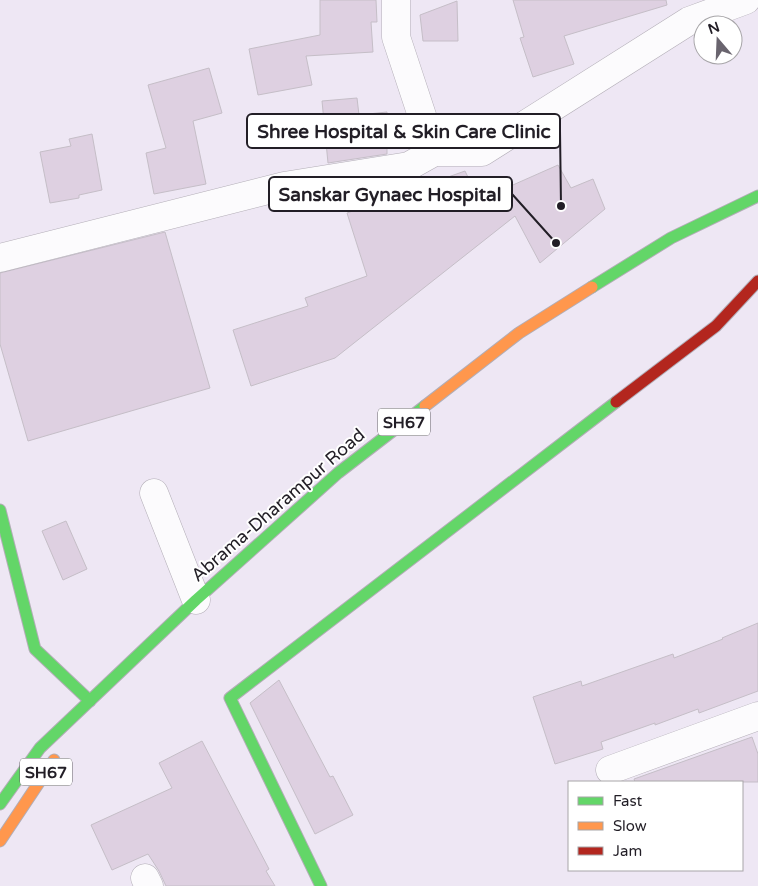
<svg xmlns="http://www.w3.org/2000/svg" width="758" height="886" font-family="'Varela Round',sans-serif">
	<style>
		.building { fill: #ded0e1; stroke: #c5bec7 }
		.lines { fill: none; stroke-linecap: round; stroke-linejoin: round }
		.street-casing { stroke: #b2adb6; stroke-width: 29 }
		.fast-casing { stroke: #b2adb6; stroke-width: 13 }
		.slow-casing { stroke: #b2adb6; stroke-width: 13 }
		.jam-casing { stroke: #b2adb6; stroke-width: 13 }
		.street { stroke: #fcfbfd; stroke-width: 28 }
		.fast { stroke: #63d668; stroke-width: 11 }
		.slow { stroke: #ff974d; stroke-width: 11 }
		.jam { stroke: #b3261e; stroke-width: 11 }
		.labels { text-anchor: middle; stroke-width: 4; stroke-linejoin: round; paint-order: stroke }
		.shield { fill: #fff; stroke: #646267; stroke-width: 1 }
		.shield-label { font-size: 16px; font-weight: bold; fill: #221e26 }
		.street-label { font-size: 18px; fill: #221e26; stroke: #fff }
		.leader { fill: none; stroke: #221e26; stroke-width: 2 }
		.callout-dot { fill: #221e26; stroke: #fff; stroke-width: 2 }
		.callout { fill: #fff; stroke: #221e26; stroke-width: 2 }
		.callout-label { font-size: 19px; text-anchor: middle; font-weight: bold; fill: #221e26 }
	</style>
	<rect width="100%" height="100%" fill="#eee7f4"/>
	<!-- building -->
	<g class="building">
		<polygon points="320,0 376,0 377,22 371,22 373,52 306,56 312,85 258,95 249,49 320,35"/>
		<polygon points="513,0 666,0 667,5 564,36 574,64 533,77 520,38 524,37"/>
		<polygon points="457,1 458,41 423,41 420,15"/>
		<polygon points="209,68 222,113 193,121 206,184 154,194 146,153 166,148 148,85"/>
		<polygon points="357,98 359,115 387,112 387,154 328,163 322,101"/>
		<polygon points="92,134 102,190 79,195 79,198 50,203 40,152 71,146 69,139"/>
		<polygon points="558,165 571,188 593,179 605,209 540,263 515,216 335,358 251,386 233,330 308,306 305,298 367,276 347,213 465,171 479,200"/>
		<polygon points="165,232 210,388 28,441 0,344 0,273"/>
		<polygon points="66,521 87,569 63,580 42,531"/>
		<polygon points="758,623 758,691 699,713 698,709 655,725 655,723 601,742 603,749 555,764 533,697 581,681 582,686 673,654 674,658 723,639 722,638"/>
		<polygon points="279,680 330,777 333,776 353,815 315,834 250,703"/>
		<polygon points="752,737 758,754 758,782 635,782 634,779"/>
		<polygon points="202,741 269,869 266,871 275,886 166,886 159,871 148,854 112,870 91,825 172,788 159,763"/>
	</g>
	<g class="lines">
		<!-- street casing -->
		<g class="street-casing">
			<g id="street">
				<polyline points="396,0 396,37 434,152"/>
				<polyline points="0,258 284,186 409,166 434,152 482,152 689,21 746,0"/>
				<polyline points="154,493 196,600"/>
				<polyline points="610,770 758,716"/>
				<polyline points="145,878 149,886"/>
			</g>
		</g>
		<!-- fast casing -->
		<g class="fast-casing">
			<g id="fast">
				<polyline points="592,287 671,238 758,196"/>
				<polyline points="0,510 35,649 90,701"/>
				<polyline points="0,804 40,748 196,600 338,473 425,406"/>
				<polyline points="321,886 230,698 616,402"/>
			</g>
		</g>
		<!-- slow casing -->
		<g class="slow-casing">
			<g id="slow">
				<polyline points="425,406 519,333 592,287"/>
				<polyline points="0,841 54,760"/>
			</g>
		</g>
		<!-- jam casing -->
		<g class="jam-casing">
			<polyline id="jam" points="616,402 716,326 758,281"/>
		</g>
		<!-- street -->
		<use href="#street" class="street"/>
		<!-- fast -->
		<use href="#fast" class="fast"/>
		<!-- slow -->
		<use href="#slow" class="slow"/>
		<!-- jam -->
		<use href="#jam" class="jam"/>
	</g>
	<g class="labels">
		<!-- shield labels -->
		<g class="shield">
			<rect x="378" y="408.5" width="52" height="27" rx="4"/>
			<rect x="20" y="758.5" width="52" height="27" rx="4"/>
		</g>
		<g class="shield-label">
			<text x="404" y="428">SH67</text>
			<text x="46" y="778">SH67</text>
		</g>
		<!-- street labels -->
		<g class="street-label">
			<text transform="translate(278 505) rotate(-41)" y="6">Abrama-Dharampur Road</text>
		</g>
	</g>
	<!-- callouts -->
	<path class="leader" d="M561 206L560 131M556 243L512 194"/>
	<g class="callout-dot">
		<circle cx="561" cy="206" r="5"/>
		<circle cx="556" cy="243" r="5"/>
	</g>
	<g class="callout">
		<rect x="247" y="114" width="313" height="34" rx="5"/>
		<rect x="269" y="177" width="243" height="34" rx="5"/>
	</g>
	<g class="callout-label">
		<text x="404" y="138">Shree Hospital &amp; Skin Care Clinic</text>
		<text x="390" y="201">Sanskar Gynaec Hospital</text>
	</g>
	<!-- legend -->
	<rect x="568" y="781" width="175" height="90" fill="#ffffff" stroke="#a7a5a8"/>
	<rect x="578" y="797" width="25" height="8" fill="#63d668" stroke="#a7a5a8"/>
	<text x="613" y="806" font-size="15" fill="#221e26">Fast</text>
	<rect x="578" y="822" width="25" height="8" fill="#ff974d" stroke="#a7a5a8"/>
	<text x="613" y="831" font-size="15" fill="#221e26">Slow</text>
	<rect x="578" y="847" width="25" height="8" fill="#b3261e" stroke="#a7a5a8"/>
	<text x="613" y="856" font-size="15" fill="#221e26">Jam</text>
	<!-- north arrow -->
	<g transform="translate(718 40) rotate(341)"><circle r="24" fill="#ffffff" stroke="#a7a5a8"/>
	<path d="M0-4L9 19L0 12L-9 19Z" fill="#69646e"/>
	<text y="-8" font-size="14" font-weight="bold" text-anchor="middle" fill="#221e26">N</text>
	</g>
</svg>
